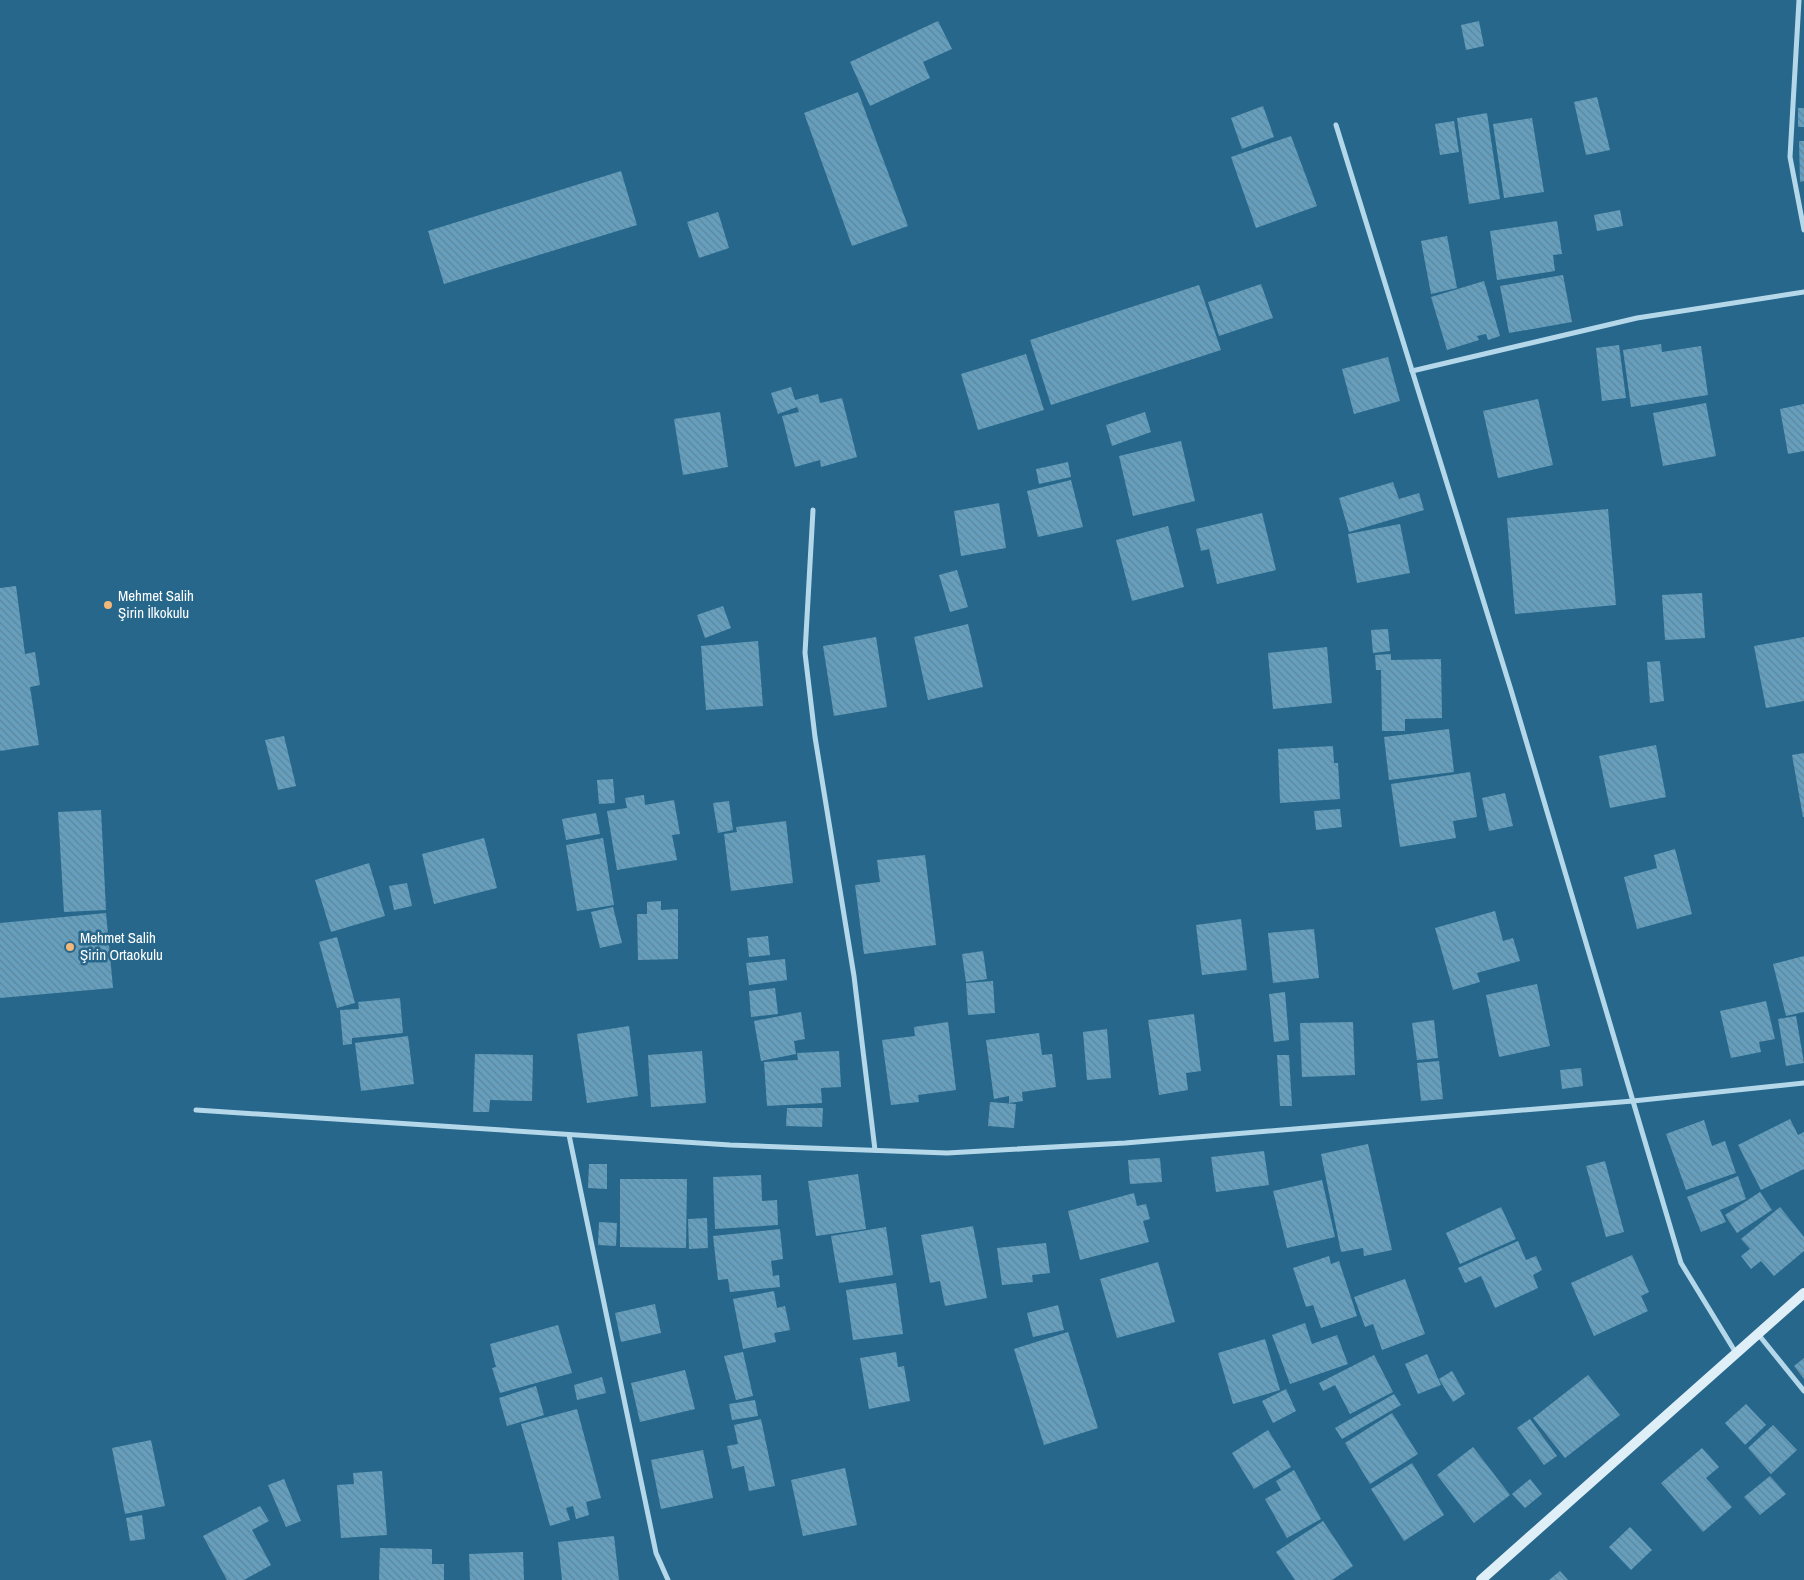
<svg xmlns="http://www.w3.org/2000/svg" width="1804" height="1580" font-family="'Archivo Narrow',sans-serif">
	<style>
		.building { fill: url(#building-back-hatch) }
		.lines { fill: none; stroke-linecap: round; stroke-linejoin: round }
		.street { stroke: #b4d8ea; stroke-width: 5 }
		.secondary { stroke: #dfeff8; stroke-width: 10 }
		.poi-dot { fill: #f3b779; stroke: #26678b; stroke-width: 2 }
		.labels { text-anchor: middle; stroke-width: 5; stroke-linejoin: round; paint-order: stroke }
		.poi-label { font-size: 15px; fill: #fff; stroke: #26678b; text-anchor: start }
	</style>
	<defs>
		<pattern id="building-back-hatch" width="6" height="6" patternUnits="userSpaceOnUse" patternTransform="scale(1.25)"><rect width="6" height="6" fill="#669fbd"/><path d="M-1 5l2 2M0 0l6 6M5-1l2 2" fill="none" stroke="#5e869b"/></pattern>
	</defs>
	<rect width="100%" height="100%" fill="#26678b"/>
	<!-- building -->
	<g class="building">
		<polygon points="938,21 952,49 923,62 930,78 870,106 850,62"/>
		<polygon points="1479,21 1484,46 1466,50 1461,25"/>
		<polygon points="858,92 908,226 852,246 804,113"/>
		<polygon points="1597,97 1610,150 1586,155 1574,102"/>
		<polygon points="1263,106 1274,137 1242,149 1231,118"/>
		<rect x="1798" y="108" width="6" height="19"/>
		<polygon points="1487,113 1500,199 1469,204 1457,118"/>
		<polygon points="1532,118 1544,192 1504,198 1493,124"/>
		<polygon points="1454,121 1459,152 1440,155 1435,124"/>
		<polygon points="1291,136 1317,206 1256,228 1231,157"/>
		<polygon points="1799,141 1804,141 1804,181 1800,182"/>
		<polygon points="621,171 637,225 444,284 428,231"/>
		<polygon points="1620,210 1623,226 1597,231 1594,215"/>
		<polygon points="718,212 729,248 699,258 687,222"/>
		<polygon points="1557,221 1562,254 1553,255 1555,271 1497,280 1490,231"/>
		<polygon points="1447,236 1457,288 1431,294 1421,241"/>
		<polygon points="1563,275 1572,322 1509,333 1500,286"/>
		<polygon points="1484,281 1500,336 1488,340 1486,334 1477,336 1479,340 1447,350 1431,297"/>
		<polygon points="1261,284 1273,318 1219,336 1208,302"/>
		<polygon points="1199,285 1221,350 1051,405 1030,340"/>
		<polygon points="1661,344 1662,352 1701,346 1708,395 1631,407 1623,350"/>
		<polygon points="1619,345 1626,398 1602,401 1596,348"/>
		<polygon points="1026,354 1044,410 978,430 961,374"/>
		<polygon points="1388,357 1400,401 1354,414 1342,369"/>
		<polygon points="791,387 795,400 818,394 820,403 842,398 857,457 821,467 820,460 795,467 782,416 799,412 797,407 778,414 771,393"/>
		<polygon points="1538,399 1553,465 1498,478 1483,411"/>
		<polygon points="1706,403 1716,456 1663,466 1653,413"/>
		<polygon points="1804,404 1804,451 1788,454 1780,409"/>
		<polygon points="720,412 728,467 683,475 674,419"/>
		<polygon points="1145,412 1151,432 1112,446 1106,425"/>
		<polygon points="1181,441 1195,501 1133,516 1119,456"/>
		<polygon points="1068,462 1071,477 1039,484 1036,469"/>
		<polygon points="1071,480 1083,527 1038,537 1027,491"/>
		<polygon points="1393,482 1399,499 1419,493 1424,510 1349,532 1339,498"/>
		<polygon points="999,503 1006,548 961,556 954,511"/>
		<polygon points="1608,509 1616,605 1515,614 1507,518"/>
		<polygon points="1262,513 1276,570 1217,584 1209,549 1201,551 1196,529"/>
		<polygon points="1400,524 1410,573 1357,583 1348,534"/>
		<polygon points="1168,526 1184,587 1132,601 1116,540"/>
		<polygon points="957,570 968,607 950,612 939,575"/>
		<polygon points="16,586 25,654 35,652 40,685 30,687 39,745 0,751 0,588"/>
		<polygon points="1702,593 1705,638 1665,640 1662,595"/>
		<polygon points="723,606 731,628 705,638 697,615"/>
		<polygon points="968,624 983,687 928,700 914,637"/>
		<polygon points="1388,629 1390,651 1373,653 1371,630"/>
		<polygon points="876,637 887,707 834,716 823,646"/>
		<polygon points="1804,637 1804,701 1766,708 1754,646"/>
		<polygon points="758,641 763,706 706,710 701,646"/>
		<polygon points="1327,647 1332,703 1273,709 1268,653"/>
		<polygon points="1391,654 1391,660 1441,659 1442,718 1405,719 1405,731 1382,731 1381,670 1376,670 1375,655"/>
		<polygon points="1660,661 1664,701 1650,703 1647,662"/>
		<polygon points="1449,729 1454,772 1389,780 1384,737"/>
		<polygon points="284,736 296,786 278,790 265,740"/>
		<polygon points="1656,745 1666,797 1610,808 1599,756"/>
		<polygon points="1333,746 1334,763 1338,763 1340,799 1280,803 1278,749"/>
		<polygon points="1804,753 1804,817 1803,817 1792,755"/>
		<polygon points="1470,772 1477,817 1453,821 1456,838 1400,847 1391,784"/>
		<polygon points="613,779 615,803 599,804 597,780"/>
		<polygon points="1505,793 1513,826 1489,831 1482,798"/>
		<polygon points="644,795 645,805 674,800 680,834 672,835 677,860 617,870 607,811 627,808 625,798"/>
		<polygon points="729,801 733,830 718,833 713,803"/>
		<polygon points="1340,809 1342,827 1316,830 1314,811"/>
		<polygon points="101,810 106,910 64,912 58,812"/>
		<polygon points="596,813 600,834 566,840 562,819"/>
		<polygon points="786,821 793,883 731,891 724,834 737,832 736,827"/>
		<polygon points="484,838 497,888 434,904 422,854"/>
		<polygon points="603,838 614,905 577,911 566,845"/>
		<polygon points="1675,849 1692,914 1637,929 1624,877 1657,868 1654,855"/>
		<polygon points="925,855 936,945 864,954 855,885 880,882 877,860"/>
		<polygon points="369,863 385,916 331,932 315,880"/>
		<polygon points="407,883 412,906 394,910 389,886"/>
		<polygon points="661,901 661,910 678,909 678,959 638,960 637,914 647,914 647,902"/>
		<polygon points="613,907 622,943 600,948 591,912"/>
		<polygon points="1495,911 1503,941 1513,938 1520,961 1477,973 1480,982 1453,990 1435,928"/>
		<polygon points="106,913 113,988 0,998 0,923"/>
		<polygon points="1241,919 1247,970 1202,975 1196,925"/>
		<polygon points="1314,929 1319,978 1273,983 1268,933"/>
		<polygon points="768,936 770,955 749,957 747,938"/>
		<polygon points="337,937 355,1003 337,1008 319,942"/>
		<polygon points="983,951 987,979 966,982 962,954"/>
		<polygon points="1804,956 1804,1012 1786,1016 1773,964"/>
		<polygon points="785,959 787,980 749,985 746,963"/>
		<polygon points="993,981 995,1013 968,1015 966,983"/>
		<polygon points="1537,984 1550,1046 1499,1057 1486,995"/>
		<polygon points="775,988 778,1014 751,1017 749,991"/>
		<polygon points="1285,992 1289,1040 1274,1042 1269,994"/>
		<polygon points="400,998 403,1033 352,1038 352,1044 343,1045 340,1010 359,1009 358,1002"/>
		<polygon points="1766,1001 1775,1039 1759,1042 1761,1052 1731,1058 1720,1011"/>
		<polygon points="801,1012 805,1039 794,1041 796,1054 761,1061 754,1021"/>
		<polygon points="1194,1014 1201,1071 1186,1073 1188,1090 1159,1095 1148,1020"/>
		<polygon points="1796,1016 1804,1063 1786,1066 1778,1019"/>
		<polygon points="1434,1020 1438,1058 1417,1060 1412,1023"/>
		<polygon points="948,1022 956,1090 918,1095 919,1102 891,1105 882,1040 915,1036 914,1027"/>
		<polygon points="1353,1022 1355,1075 1302,1077 1300,1023"/>
		<polygon points="629,1026 638,1096 587,1103 577,1034"/>
		<polygon points="1107,1029 1111,1078 1087,1080 1083,1032"/>
		<polygon points="1039,1033 1042,1055 1052,1054 1056,1087 1022,1092 1023,1101 1009,1103 1009,1096 994,1099 986,1040"/>
		<polygon points="408,1036 414,1084 361,1091 355,1043"/>
		<polygon points="702,1051 706,1103 651,1107 648,1055"/>
		<polygon points="839,1051 841,1087 821,1088 822,1103 767,1106 764,1062 798,1060 797,1053"/>
		<polygon points="475,1054 533,1055 532,1101 490,1100 489,1112 473,1112"/>
		<polygon points="1277,1055 1289,1055 1292,1106 1280,1106"/>
		<polygon points="1439,1061 1443,1099 1421,1101 1417,1063"/>
		<polygon points="1581,1068 1583,1086 1562,1089 1560,1070"/>
		<polygon points="990,1102 1016,1104 1014,1128 988,1126"/>
		<polygon points="787,1108 823,1108 822,1127 786,1126"/>
		<polygon points="1790,1119 1798,1135 1804,1132 1804,1169 1761,1190 1738,1145"/>
		<polygon points="1704,1120 1712,1146 1725,1141 1736,1173 1686,1190 1666,1134"/>
		<polygon points="1368,1144 1392,1250 1364,1256 1363,1248 1341,1252 1321,1154"/>
		<polygon points="1264,1151 1269,1185 1216,1192 1211,1157"/>
		<polygon points="1160,1158 1162,1182 1130,1184 1128,1160"/>
		<polygon points="1605,1161 1624,1232 1606,1237 1586,1166"/>
		<polygon points="589,1164 607,1164 607,1189 588,1188"/>
		<polygon points="858,1174 866,1229 816,1236 808,1181"/>
		<polygon points="761,1175 762,1201 777,1200 778,1225 715,1229 713,1177"/>
		<polygon points="1738,1176 1746,1199 1720,1210 1726,1222 1701,1232 1687,1197"/>
		<polygon points="620,1179 687,1179 686,1248 620,1247"/>
		<polygon points="1322,1180 1335,1237 1287,1248 1273,1191"/>
		<polygon points="1760,1192 1772,1210 1737,1233 1725,1215"/>
		<polygon points="1134,1193 1137,1206 1146,1204 1150,1219 1143,1221 1149,1242 1080,1260 1068,1211"/>
		<polygon points="1501,1207 1516,1239 1460,1264 1446,1233"/>
		<polygon points="1780,1207 1804,1237 1804,1251 1774,1276 1761,1261 1751,1269 1741,1256 1750,1249 1741,1239"/>
		<polygon points="707,1218 708,1248 689,1249 688,1219"/>
		<polygon points="599,1222 617,1223 616,1246 598,1245"/>
		<polygon points="973,1226 987,1298 945,1306 940,1281 930,1283 921,1235"/>
		<polygon points="886,1227 893,1275 839,1283 831,1236"/>
		<polygon points="780,1229 783,1259 771,1261 773,1276 779,1275 780,1287 730,1292 728,1279 718,1280 713,1236"/>
		<polygon points="1518,1241 1526,1260 1536,1256 1542,1270 1533,1275 1538,1288 1495,1308 1481,1276 1465,1283 1458,1268"/>
		<polygon points="1046,1243 1050,1273 1032,1275 1033,1282 1002,1285 997,1248"/>
		<polygon points="1632,1255 1649,1292 1641,1296 1648,1311 1594,1336 1571,1283"/>
		<polygon points="1329,1256 1331,1264 1339,1261 1357,1316 1321,1328 1313,1305 1306,1307 1293,1268"/>
		<polygon points="1158,1262 1175,1322 1117,1338 1100,1279"/>
		<polygon points="1405,1279 1425,1334 1382,1350 1373,1324 1365,1327 1354,1297"/>
		<polygon points="896,1283 903,1334 853,1340 846,1290"/>
		<polygon points="774,1291 777,1308 785,1306 790,1330 774,1333 776,1342 743,1349 733,1299"/>
		<polygon points="655,1304 661,1333 621,1342 615,1313"/>
		<polygon points="1058,1305 1064,1330 1033,1337 1027,1313"/>
		<polygon points="1305,1323 1312,1344 1337,1335 1348,1364 1290,1384 1272,1335"/>
		<polygon points="558,1325 572,1373 500,1393 492,1368 496,1367 490,1344"/>
		<polygon points="1068,1332 1098,1428 1044,1445 1014,1349"/>
		<polygon points="1265,1339 1280,1390 1233,1404 1218,1353"/>
		<polygon points="743,1352 753,1396 736,1400 724,1356"/>
		<polygon points="896,1352 898,1367 904,1366 910,1401 869,1409 860,1358"/>
		<polygon points="1427,1354 1441,1385 1418,1394 1405,1364"/>
		<polygon points="1374,1355 1393,1392 1350,1414 1335,1385 1323,1391 1319,1383"/>
		<polygon points="1804,1358 1804,1379 1794,1366"/>
		<polygon points="685,1370 695,1409 640,1422 631,1383"/>
		<polygon points="1452,1371 1465,1394 1453,1402 1439,1379"/>
		<polygon points="1588,1375 1620,1415 1565,1458 1533,1418"/>
		<polygon points="602,1377 606,1393 577,1400 574,1385"/>
		<polygon points="536,1386 544,1415 507,1426 499,1398"/>
		<polygon points="1286,1389 1296,1411 1273,1423 1262,1401"/>
		<polygon points="1394,1394 1401,1405 1342,1439 1335,1428"/>
		<polygon points="755,1400 758,1416 732,1420 729,1404"/>
		<polygon points="1746,1404 1766,1425 1745,1445 1725,1423"/>
		<polygon points="577,1409 601,1498 586,1502 589,1515 576,1519 573,1506 566,1508 570,1520 550,1526 521,1424"/>
		<polygon points="1392,1413 1418,1454 1370,1484 1345,1443"/>
		<polygon points="761,1419 775,1486 749,1491 744,1466 732,1469 727,1446 738,1444 734,1425"/>
		<polygon points="1530,1419 1557,1456 1544,1465 1517,1428"/>
		<polygon points="1773,1425 1797,1450 1771,1474 1748,1448"/>
		<polygon points="1268,1430 1291,1467 1254,1489 1232,1453"/>
		<polygon points="151,1440 165,1506 125,1514 112,1448"/>
		<polygon points="1473,1447 1510,1495 1474,1523 1437,1475"/>
		<polygon points="1702,1448 1719,1467 1706,1478 1732,1507 1703,1532 1661,1483"/>
		<polygon points="703,1450 713,1498 661,1509 651,1460"/>
		<polygon points="1412,1463 1444,1515 1404,1541 1371,1489"/>
		<polygon points="845,1468 857,1525 803,1536 791,1480"/>
		<polygon points="1294,1470 1321,1519 1287,1538 1265,1499 1281,1490 1276,1481"/>
		<polygon points="382,1471 387,1535 341,1538 337,1485 354,1484 353,1473"/>
		<polygon points="1770,1476 1786,1494 1760,1515 1744,1497"/>
		<polygon points="284,1479 301,1521 286,1527 268,1485"/>
		<polygon points="1530,1479 1542,1494 1525,1508 1512,1494"/>
		<polygon points="260,1506 269,1521 252,1530 271,1565 244,1580 227,1580 203,1536"/>
		<polygon points="142,1515 145,1539 130,1541 126,1518"/>
		<polygon points="1323,1521 1353,1566 1332,1580 1295,1580 1276,1552"/>
		<polygon points="1630,1527 1652,1550 1631,1570 1609,1547"/>
		<polygon points="614,1536 619,1580 562,1580 558,1542"/>
		<polygon points="380,1548 432,1549 432,1564 444,1564 444,1580 379,1580"/>
		<polygon points="523,1552 524,1580 470,1580 469,1554"/>
		<polygon points="1560,1571 1568,1580 1549,1580"/>
	</g>
	<g class="lines">
		<!-- street -->
		<g class="street">
			<polyline points="1799,0 1790,157 1804,230"/>
			<polyline points="1336,125 1511,690 1681,1263 1736,1353"/>
			<polyline points="1412,371 1637,318 1804,292"/>
			<polyline points="813,510 805,653 815,737 854,976 875,1150"/>
			<polyline points="196,1110 730,1145 947,1153 1125,1143 1633,1101 1804,1083"/>
			<polyline points="569,1135 656,1553 668,1580"/>
			<polyline points="1758,1334 1804,1391"/>
		</g>
		<!-- secondary -->
		<polyline class="secondary" points="1481,1580 1804,1293"/>
	</g>
	<!-- markers -->
	<g class="poi-dot">
		<circle cx="108" cy="605" r="5"/>
		<circle cx="70" cy="947" r="5"/>
	</g>
	<g class="labels">
		<!-- poi labels -->
		<g class="poi-label">
			<text x="118" y="601">Mehmet Salih<tspan x="118" dy="17">Şirin İlkokulu</tspan></text>
			<text x="80" y="943">Mehmet Salih<tspan x="80" dy="17">Şirin Ortaokulu</tspan></text>
		</g>
	</g>
</svg>
